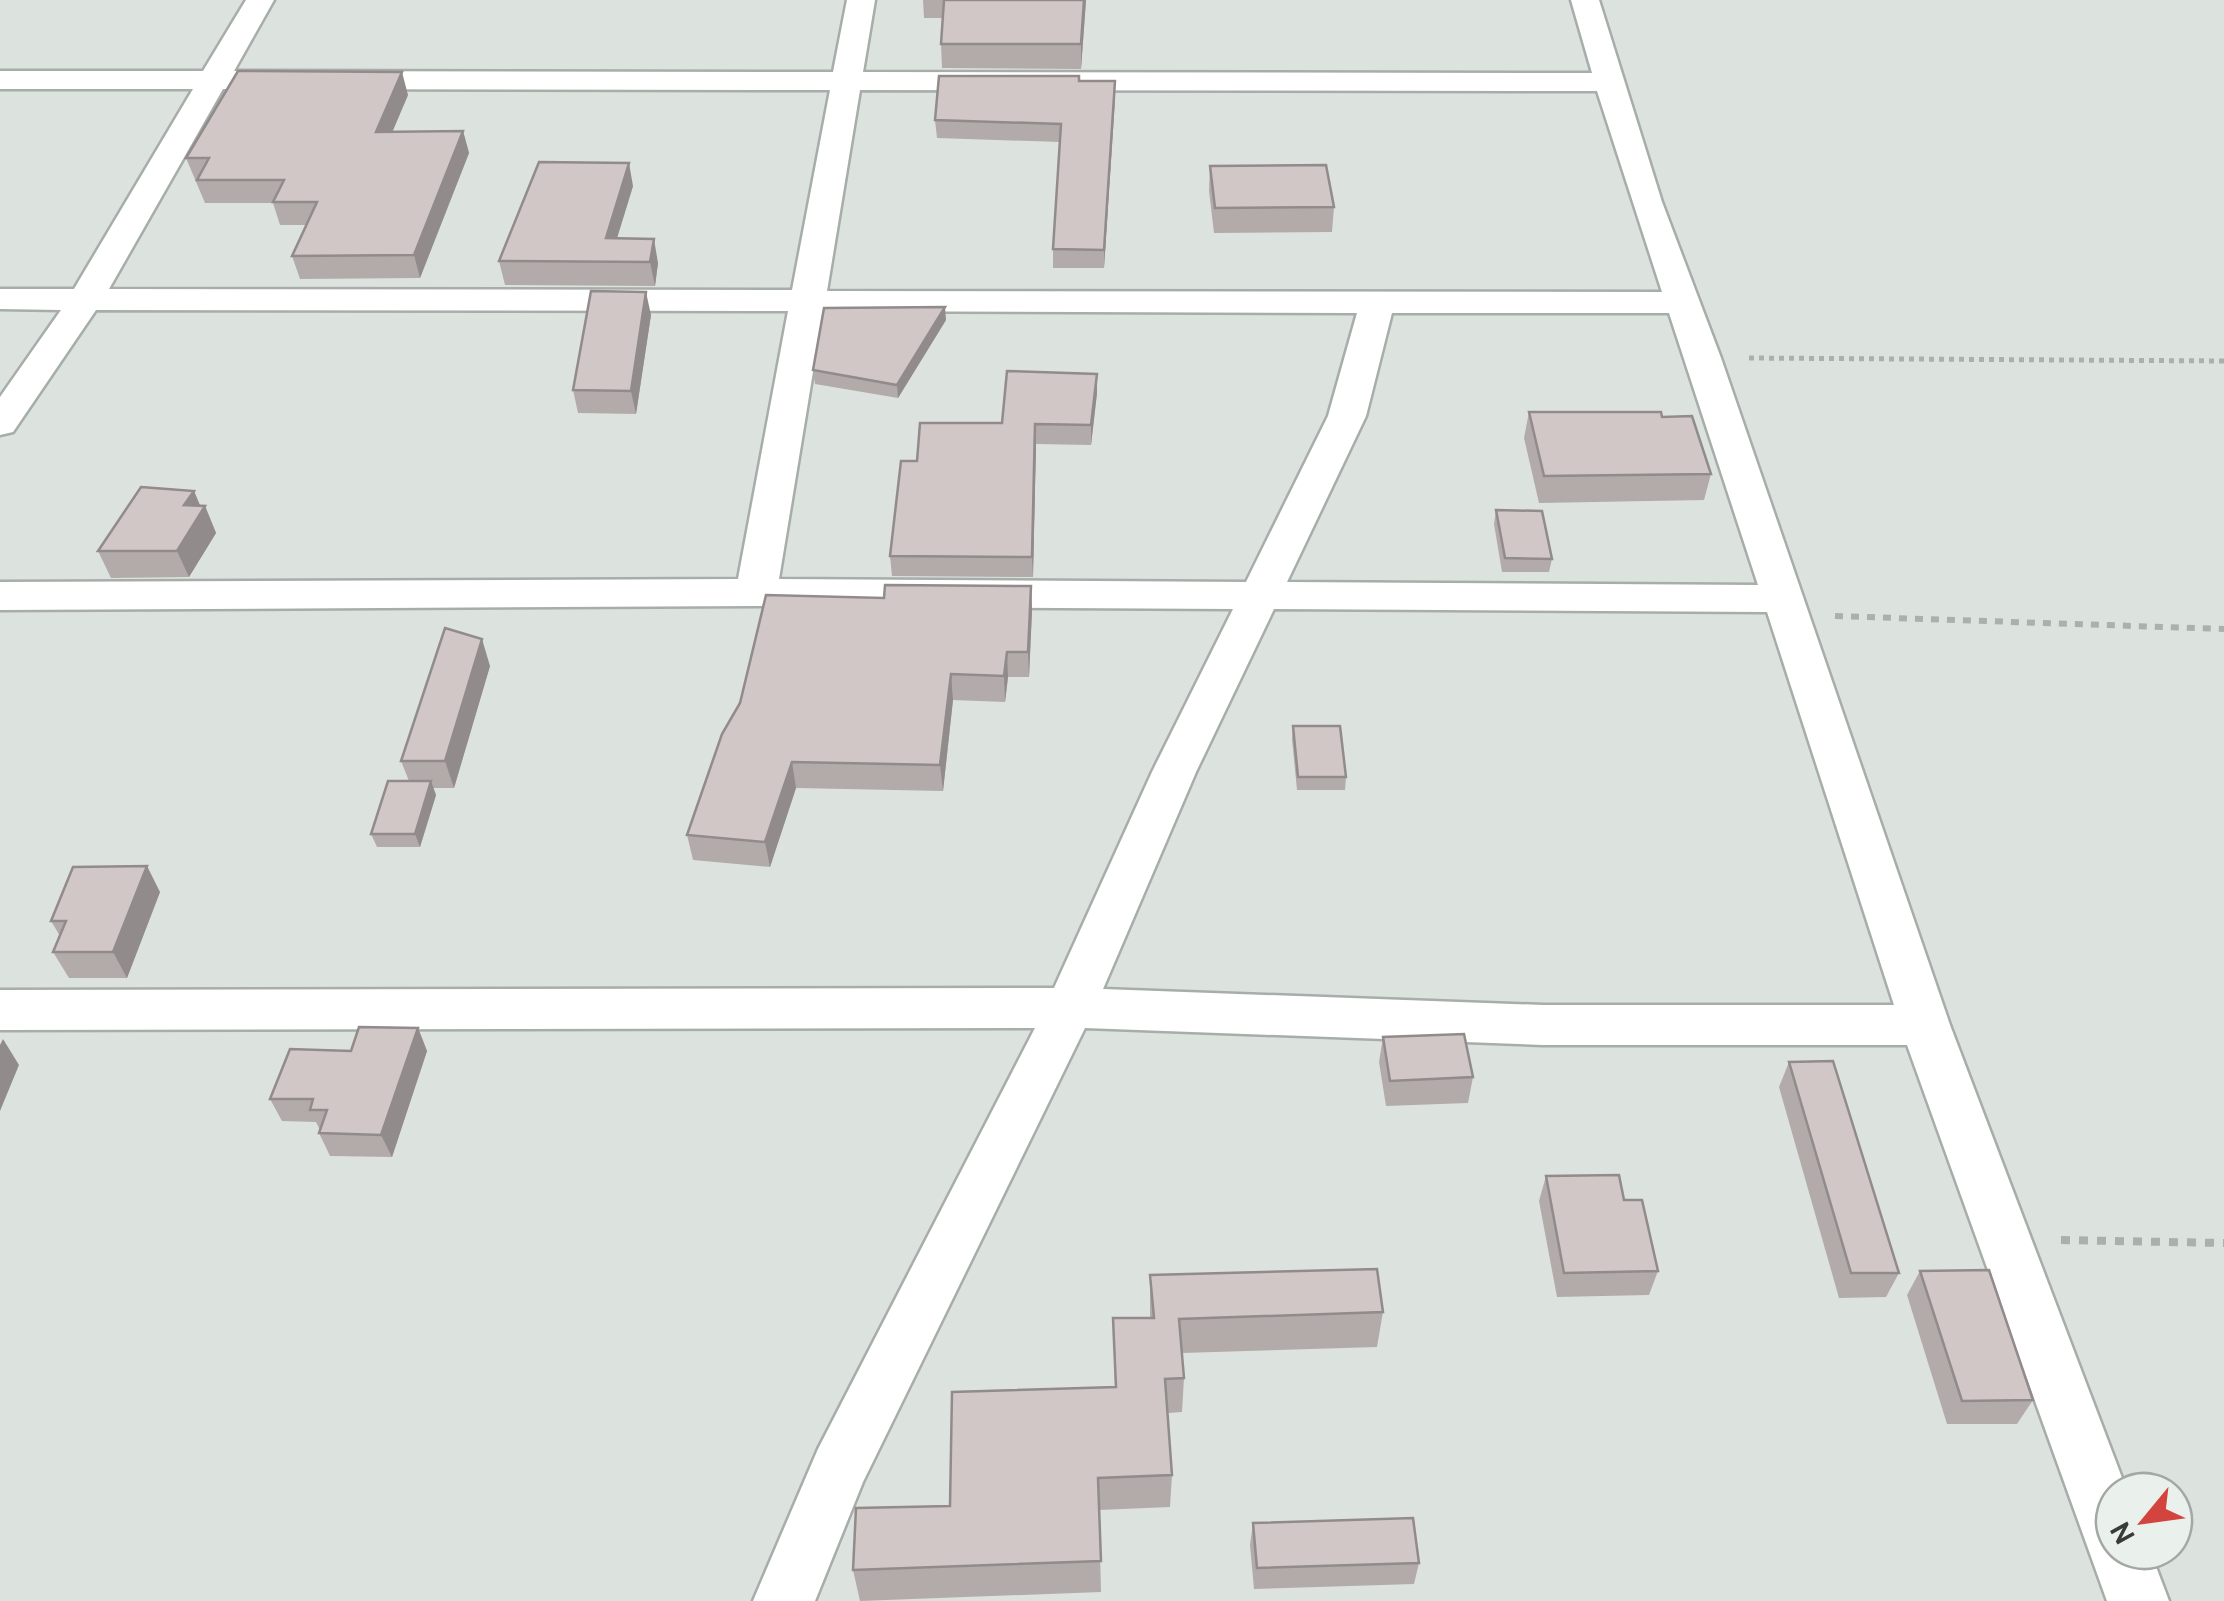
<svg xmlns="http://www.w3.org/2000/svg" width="2224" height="1601" font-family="Cabin,sans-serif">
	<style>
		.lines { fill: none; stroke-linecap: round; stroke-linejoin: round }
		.minor-casing { stroke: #a7ada9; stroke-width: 5 }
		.path-far2 { stroke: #aab0ac; stroke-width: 5; stroke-dasharray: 5 5; stroke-linecap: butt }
		.path-far1 { stroke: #aab0ac; stroke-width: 6; stroke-dasharray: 8 8; stroke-linecap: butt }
		.path { stroke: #aab0ac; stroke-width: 8; stroke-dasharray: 9 9; stroke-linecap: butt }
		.minor { fill: #fff; fill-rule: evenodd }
		.wall { fill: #b3abaa }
		.shaded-wall { fill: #928b8b }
		.building { fill: #d0c7c6; stroke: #928b8b; stroke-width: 2.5 }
	</style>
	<rect width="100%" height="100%" fill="#dce3de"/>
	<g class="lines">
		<!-- minor casing -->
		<g class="minor-casing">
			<path id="minor" d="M246 0H274L234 71 833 72 847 0H875L863 72 1592 73 1571 0H1599L1662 202 1721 358 1950 1025 2127 1491H2114V1551H2150L2169 1601H2107L1907 1045H1543L1085 1028 863 1482 815 1601H753L818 1449 1035 1028 0 1030V990L1054 988 1152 772 1233 609 756 606 0 610V582L738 579 788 311 96 310 13 432 0 435V397L61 310 0 309V289H74L193 89H0V71H203ZM223 89 830 90 792 290 109 289ZM860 90 1597 91 1662 292 827 291ZM823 311 1357 313 1328 416 1246 582 779 579ZM1392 313H1669L1758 585 1287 582 1366 416ZM1274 609 1767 612 1894 1005H1543L1103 989 1196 772Z"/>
		</g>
		<!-- path-far2 -->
		<polyline class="path-far2" points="1749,358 2224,361"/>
		<!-- path-far1 -->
		<polyline class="path-far1" points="1835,616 2224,629"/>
		<!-- path -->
		<polyline class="path" points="2061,1240 2224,1243"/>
		<!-- minor -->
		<use href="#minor" class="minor"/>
	</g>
	<!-- wall -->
	<g class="wall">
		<polygon points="923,0 1086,0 1081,69 942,68 941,44 943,18 924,18"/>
		<polygon points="1079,81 1115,81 1104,268 1053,268 1053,249 1060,142 937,138 935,120"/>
		<polygon points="408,95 392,132 463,131 469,153 420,278 300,279 292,256 306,225 280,225 273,203 205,203 186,158"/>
		<polygon points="1210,166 1334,207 1332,232 1214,233 1209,191"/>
		<polygon points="633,186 617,238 658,263 655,286 505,285 499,261"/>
		<polygon points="651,315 636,414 578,413 573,390"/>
		<polygon points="946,320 898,398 815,384 813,370"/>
		<polygon points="1097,393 1091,445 1036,444 1033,577 892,576 890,556 917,461 1002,423"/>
		<polygon points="1529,412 1662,417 1711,474 1704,500 1539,503 1524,438"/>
		<polygon points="194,491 200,506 205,506 216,533 189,577 111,578 98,551"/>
		<polygon points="1496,510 1552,559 1549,572 1502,572 1494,524"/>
		<polygon points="1031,586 1032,611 1029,677 1008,677 1005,702 953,700 943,791 796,788 770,867 693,860 687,835 884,598"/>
		<polygon points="490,666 454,788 433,788 436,795 420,847 377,847 371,834 409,781 401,761"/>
		<polygon points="1293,726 1346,777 1345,790 1297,790 1292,739"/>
		<polygon points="160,892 127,978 69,978 53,952 60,936 51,921"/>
		<polygon points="418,1028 427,1051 392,1157 330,1156 319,1133 320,1130 316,1122 282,1121 270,1099 351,1051"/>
		<polygon points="1383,1037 1473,1077 1468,1103 1386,1106 1379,1062"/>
		<polygon points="1789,1062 1899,1273 1886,1297 1839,1298 1779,1087"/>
		<polygon points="1546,1176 1624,1200 1658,1271 1649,1295 1557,1297 1539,1201"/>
		<polygon points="1920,1271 2033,1400 2017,1424 1947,1424 1907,1295"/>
		<polygon points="1150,1275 1383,1312 1377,1347 1182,1353 1184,1378 1182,1412 1168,1413 1172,1475 1170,1507 1099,1510 1101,1592 860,1601 853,1570 950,1506 1115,1387 1113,1318 1150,1318"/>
		<polygon points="1253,1523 1419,1563 1414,1584 1254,1589 1250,1545"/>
	</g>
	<!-- shaded-wall -->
	<g class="shaded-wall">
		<polygon points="1084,0 1086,0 1081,69 1081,44"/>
		<polygon points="402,72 408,95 383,154 376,132"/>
		<polygon points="1115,81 1115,99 1104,268 1104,250"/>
		<polygon points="463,131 469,153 420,278 414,255"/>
		<polygon points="629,163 633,186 610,261 606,238"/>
		<polygon points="654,239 658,263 655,286 650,262"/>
		<polygon points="646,292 651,315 636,414 631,391"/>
		<polygon points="945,307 946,320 898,398 897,385"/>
		<polygon points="1097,374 1097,393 1091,445 1091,425"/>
		<polygon points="1035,424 1036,444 1033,577 1032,557"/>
		<polygon points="194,491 202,510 205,506 216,533 189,577 177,551 184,505"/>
		<polygon points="1031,586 1032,611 1029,677 1028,652"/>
		<polygon points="482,639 490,666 454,788 445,761"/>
		<polygon points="1007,652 1008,677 1005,702 1004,676"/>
		<polygon points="951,674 953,700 943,791 940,765"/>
		<polygon points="792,762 796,788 770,867 765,842"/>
		<polygon points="431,781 436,795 420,847 415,834"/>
		<polygon points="147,866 160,892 127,978 113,952"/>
		<polygon points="418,1028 427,1051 392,1157 381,1135"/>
		<polygon points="3,1039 19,1065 0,1111 0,1045"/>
	</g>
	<!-- building -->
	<g class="building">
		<polygon points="944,0 1084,0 1081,44 941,44"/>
		<polygon points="238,71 402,72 376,132 463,131 414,255 292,256 317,202 273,202 284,180 197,180 209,158 186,158"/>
		<polygon points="939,76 1079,76 1079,81 1115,81 1104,250 1053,249 1061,124 935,120"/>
		<polygon points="539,162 629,163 606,238 654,239 650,262 499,261"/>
		<polygon points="1326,165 1334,207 1215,208 1210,166"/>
		<polygon points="591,291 646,292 631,391 573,390"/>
		<polygon points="945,307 897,385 813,370 824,308"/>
		<polygon points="1007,371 1097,374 1091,425 1035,424 1032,557 890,556 901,461 917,461 920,423 1002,423"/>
		<polygon points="1529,412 1661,412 1662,417 1692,416 1711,474 1544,476"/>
		<polygon points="141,487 194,491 184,505 205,506 177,551 98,551"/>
		<polygon points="1496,510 1542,511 1552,559 1505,558"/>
		<polygon points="885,585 1031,586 1028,652 1007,652 1004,676 951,674 940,765 792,762 765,842 687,835 722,734 740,703 766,595 884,598"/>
		<polygon points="445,628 482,639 445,761 401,761"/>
		<polygon points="1293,726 1340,726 1346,777 1298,777"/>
		<polygon points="388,781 431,781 415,834 371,834"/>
		<polygon points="147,866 113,952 53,952 66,921 51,921 73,867"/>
		<polygon points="359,1027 418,1028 381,1135 319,1133 327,1110 310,1110 313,1099 270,1099 290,1049 351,1051"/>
		<polygon points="1464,1034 1473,1077 1390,1081 1383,1037"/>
		<polygon points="1833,1061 1899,1273 1851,1273 1789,1062"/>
		<polygon points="1619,1175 1624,1200 1642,1200 1658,1271 1564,1273 1546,1176"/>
		<polygon points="1377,1269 1383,1312 1179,1319 1184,1378 1165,1379 1172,1475 1098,1478 1101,1561 853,1570 856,1508 950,1506 952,1392 1116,1387 1113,1318 1154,1318 1150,1275"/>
		<polygon points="1989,1270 2033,1400 1962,1401 1920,1271"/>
		<polygon points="1413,1518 1419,1563 1257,1568 1253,1523"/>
	</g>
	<!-- north arrow -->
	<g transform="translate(2144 1521) rotate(241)"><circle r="48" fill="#eaf0eb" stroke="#a3a8a4" stroke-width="2.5"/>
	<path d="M0-8L18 38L0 25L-18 38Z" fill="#d3443e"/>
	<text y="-15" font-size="28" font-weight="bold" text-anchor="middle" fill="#383b39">N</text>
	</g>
</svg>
